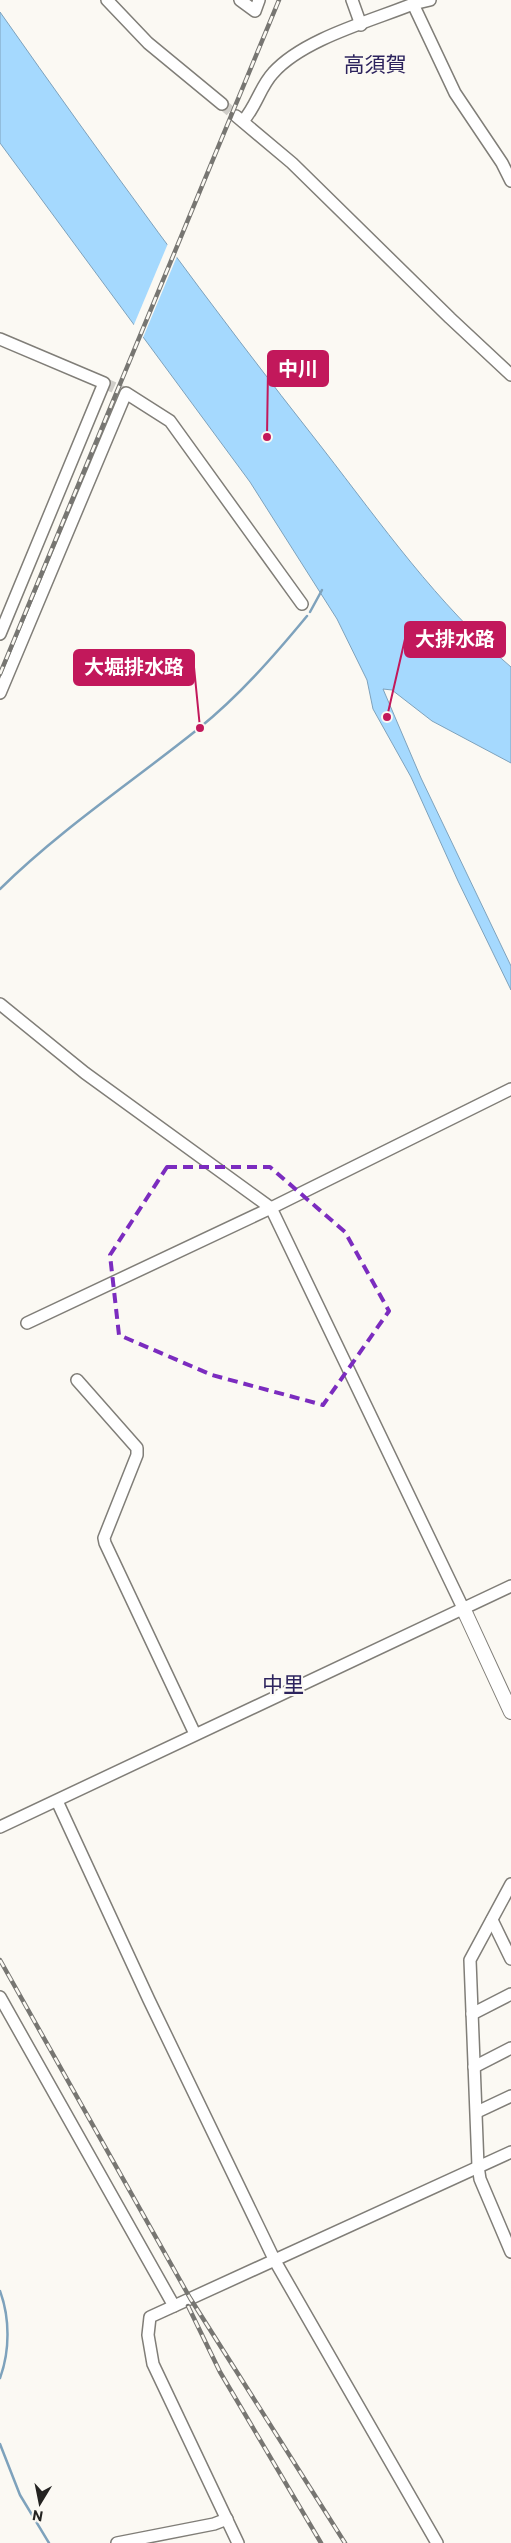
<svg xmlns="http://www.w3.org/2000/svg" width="511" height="2543" font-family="Commissioner,'Noto Sans JP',sans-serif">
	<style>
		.water { fill: #a5d9fe; stroke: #7ea2bc }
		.pier { fill: #fbf9f3 }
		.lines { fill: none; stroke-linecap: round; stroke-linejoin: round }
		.stream { stroke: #7ea2bc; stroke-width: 2.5 }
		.minor-tunnel { stroke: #d0cec9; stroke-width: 11; stroke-dasharray: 11 5.5; stroke-linecap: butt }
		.minor-casing { stroke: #807e78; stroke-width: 14 }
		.tertiary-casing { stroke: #807e78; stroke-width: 16 }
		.minor { stroke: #fff; stroke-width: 11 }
		.tertiary { stroke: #fff; stroke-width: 14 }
		.rail-casing { stroke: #777672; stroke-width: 4.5 }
		.rail { stroke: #fbf9f3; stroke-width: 2.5; stroke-dasharray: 8; stroke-linecap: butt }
		.marked { fill: none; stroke: #7b2cbf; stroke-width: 4; stroke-dasharray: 10 6; stroke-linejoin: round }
		.labels { text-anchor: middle; stroke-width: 4; stroke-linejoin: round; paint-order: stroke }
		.quarter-label { font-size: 21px; fill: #2c235d; stroke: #fbf9f3 }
		.leader { fill: none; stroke: #c2185b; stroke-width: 2 }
		.callout-dot { fill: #c2185b; stroke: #fbf9f3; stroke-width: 2 }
		.callout { fill: #c2185b; stroke: #c2185b; stroke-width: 2 }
		.callout-label { font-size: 20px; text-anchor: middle; font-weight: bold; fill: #fff }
	</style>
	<rect width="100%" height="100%" fill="#fbf9f3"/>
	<!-- water -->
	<path class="water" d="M0 12C104 160 211 307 323 449 382 525 437 604 511 667V763L432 721 392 690 383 689 421 778 511 966V990L458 881 411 777 373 709 367 680 337 619 250 482 0 143Z"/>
	<!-- pier -->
	<polygon class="pier" points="169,241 178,254 142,340 133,327"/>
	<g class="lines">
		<!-- stream -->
		<g class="stream">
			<polyline points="310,612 322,590"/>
			<path d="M0 889C61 829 132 782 198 729 239 696 274 656 307 616"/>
			<path d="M0 2291C10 2318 10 2351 0 2378"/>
			<polyline points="0,2444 20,2495 49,2543"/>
		</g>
		<!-- minor-tunnel -->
		<g class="minor-tunnel">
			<polyline points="222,104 236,116"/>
			<polyline points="104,383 126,393"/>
		</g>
		<!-- minor casing -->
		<g class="minor-casing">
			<g id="minor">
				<polyline points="107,0 148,43 222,104"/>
				<polyline points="240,0 255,11 259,0"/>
				<polyline points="352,0 361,25"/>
				<polyline points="413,4 455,93 502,163 511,181"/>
				<polyline points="236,116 292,163 450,318 511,375"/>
				<path d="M243 121C256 107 260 87 273 73 303 39 371 21 413 4L430 0"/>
				<polyline points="0,339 104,383 0,634"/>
				<polyline points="0,693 126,393 170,421 302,604"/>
				<polyline points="0,1004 85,1073 271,1208 463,1608"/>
				<polyline points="27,1323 271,1208 511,1089"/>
				<polyline points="77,1380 137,1448 137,1455 104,1538 105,1543 195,1734"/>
				<polyline points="57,1801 149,2000 275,2261 437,2543"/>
				<polyline points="0,1827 511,1586"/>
				<polyline points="511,1884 470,1960 478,2166 480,2179 511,2252"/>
				<polyline points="492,1920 511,1959"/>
				<polyline points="0,1997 174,2306"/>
				<polyline points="472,2014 511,1994"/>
				<polyline points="474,2067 511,2048"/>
				<polyline points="477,2112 511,2096"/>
				<polyline points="117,2543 214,2524 227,2519"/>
				<polyline points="238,2543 153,2364 148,2335 150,2317 511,2152"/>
			</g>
		</g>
		<!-- tertiary casing -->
		<g class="tertiary-casing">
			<polyline id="tertiary" points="463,1608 511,1712"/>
		</g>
		<!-- minor -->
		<use href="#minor" class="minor"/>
		<!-- tertiary -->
		<use href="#tertiary" class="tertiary"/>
		<!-- rail casing -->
		<g class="rail-casing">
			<g id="rail">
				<polyline points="0,674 279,0"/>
				<polyline points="0,1960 190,2298 345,2543"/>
				<polyline points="188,2306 220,2372 321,2543"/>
			</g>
		</g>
		<!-- rail -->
		<use href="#rail" class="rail"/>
	</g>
	<!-- marked area -->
	<path class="marked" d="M167 1167H270L345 1232 389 1311 323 1405 212 1375 119 1335 110 1255Z"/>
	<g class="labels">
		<!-- quarter labels -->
		<g class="quarter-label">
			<text x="375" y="72">高須賀</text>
			<text x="283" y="1692">中里</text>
		</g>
	</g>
	<!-- callouts -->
	<path class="leader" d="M267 437L268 369M387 717L405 639M200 728L194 667"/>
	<g class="callout-dot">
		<circle cx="267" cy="437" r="5"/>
		<circle cx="387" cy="717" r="5"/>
		<circle cx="200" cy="728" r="5"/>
	</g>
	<g class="callout">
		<rect x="268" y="351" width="60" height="35" rx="5"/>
		<rect x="405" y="622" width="100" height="35" rx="5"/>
		<rect x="74" y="650" width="120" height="35" rx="5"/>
	</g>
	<g class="callout-label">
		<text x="298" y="376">中川</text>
		<text x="455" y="646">大排水路</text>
		<text x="134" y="674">大堀排水路</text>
	</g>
	<!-- north arrow -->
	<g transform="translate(40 2503) rotate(190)" stroke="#fbf9f3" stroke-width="4" paint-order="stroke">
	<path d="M0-4L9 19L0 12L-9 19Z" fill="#242321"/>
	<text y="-8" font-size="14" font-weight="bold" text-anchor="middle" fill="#242321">N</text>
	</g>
</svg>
